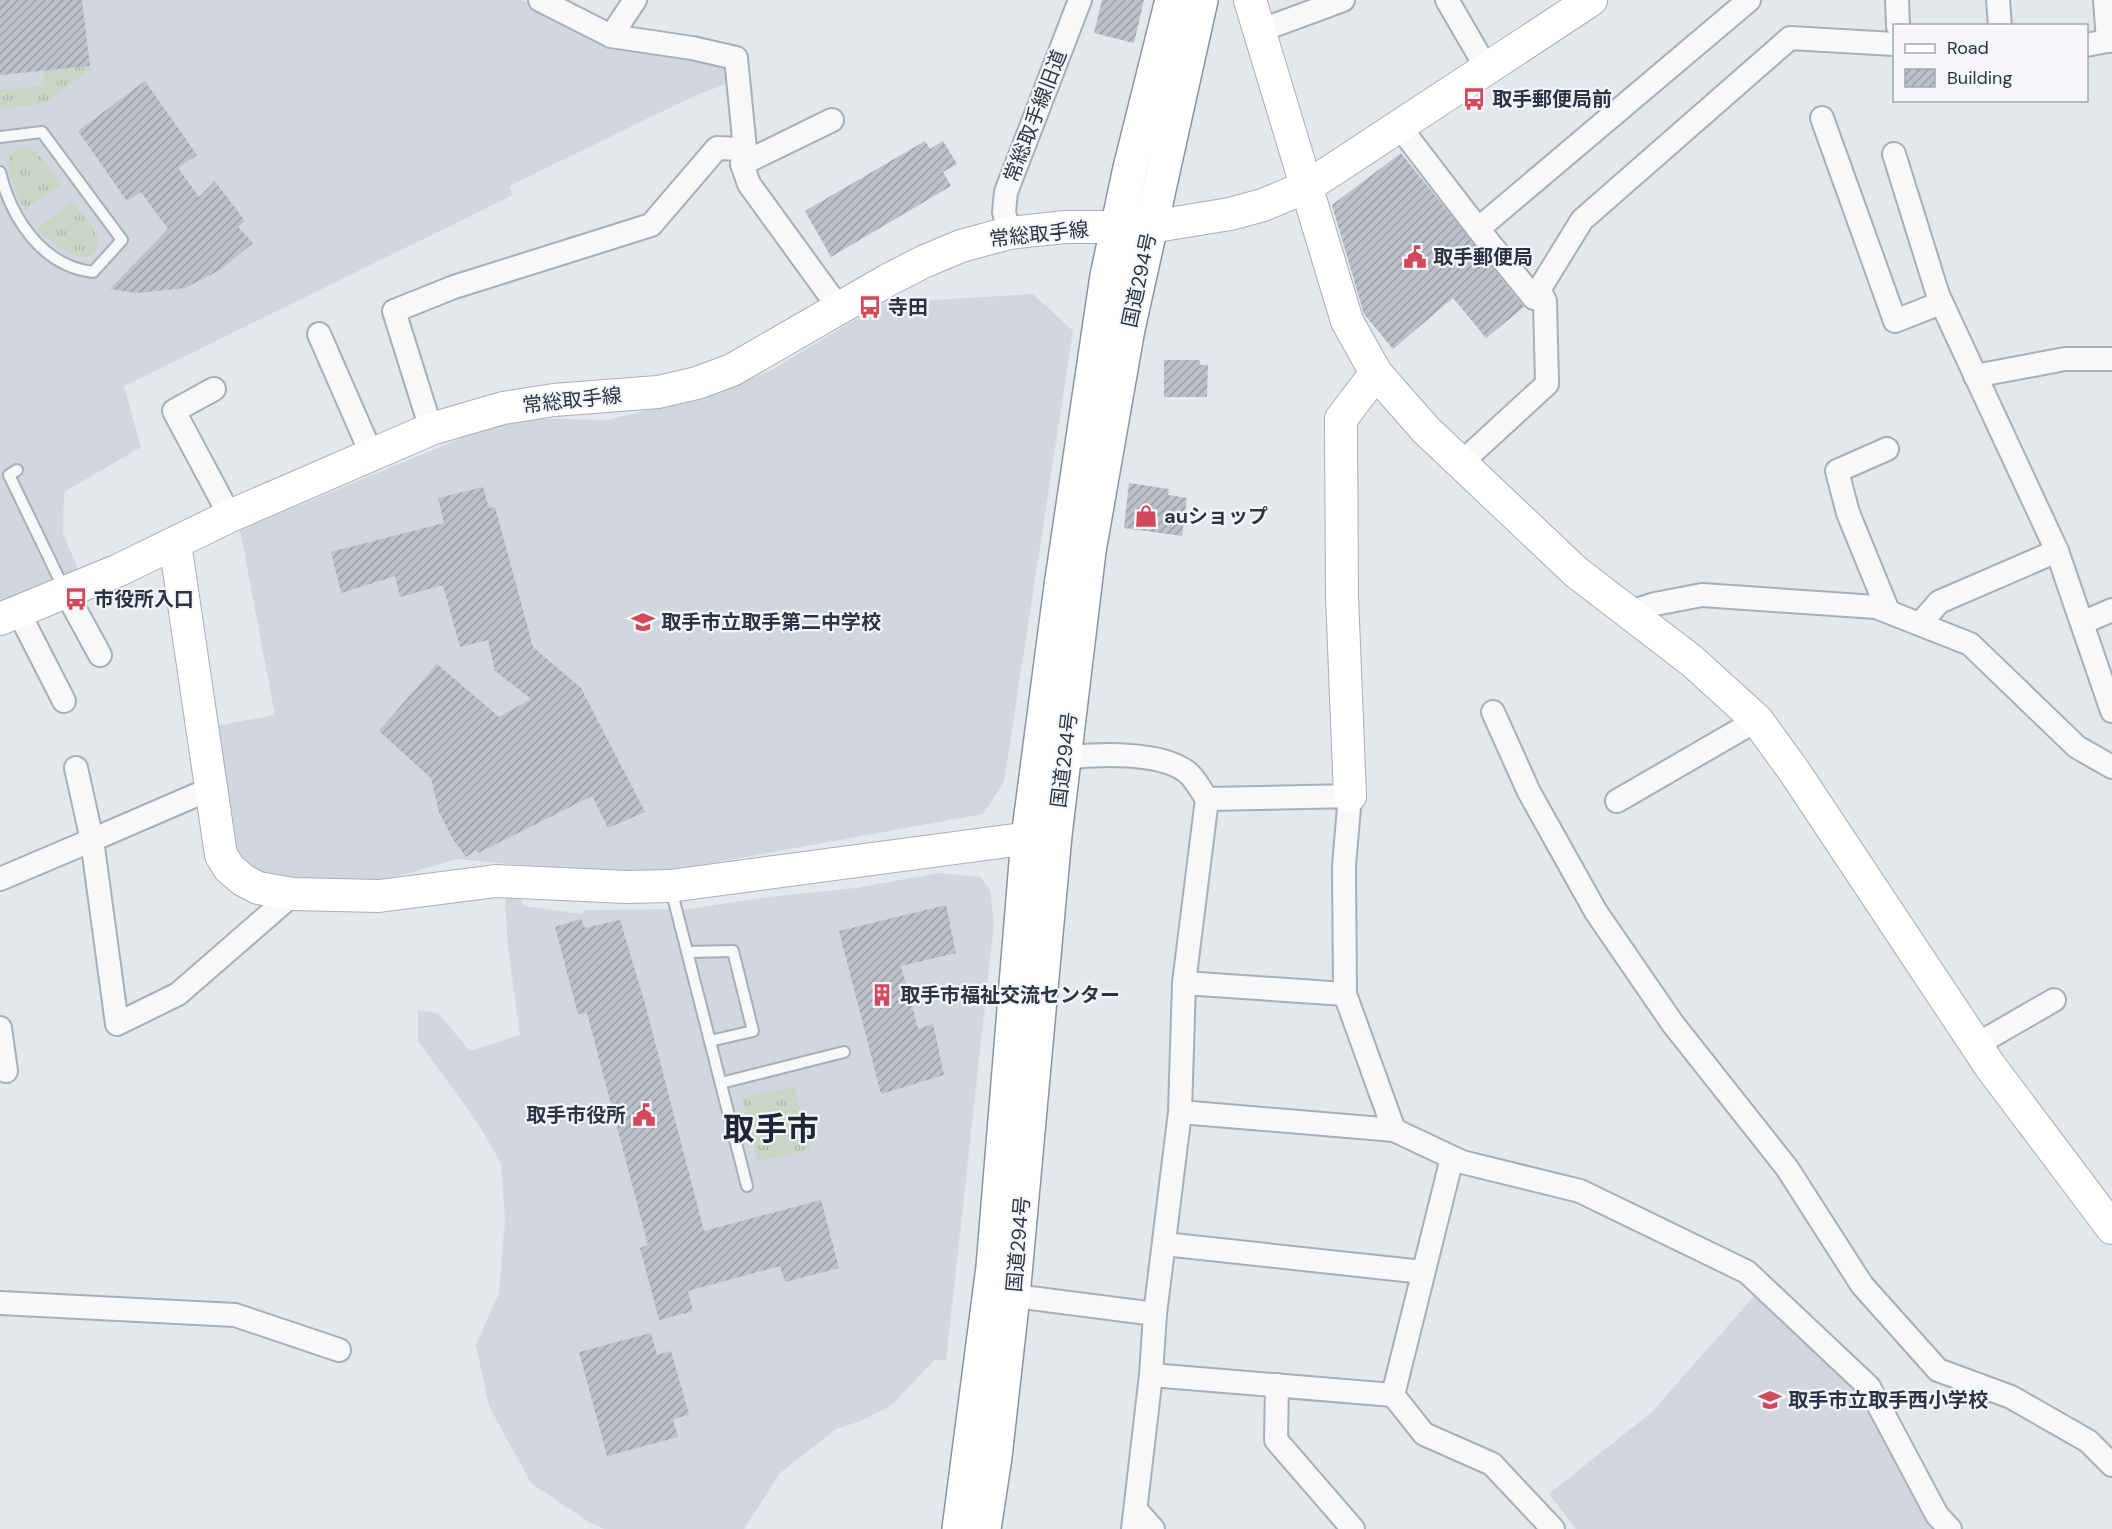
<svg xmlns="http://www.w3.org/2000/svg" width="2112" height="1529" font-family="'DM Sans','Noto Sans JP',sans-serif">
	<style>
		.built { fill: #d2d6de }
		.grass { fill: url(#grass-tufts) }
		.building { fill: url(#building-hatch) }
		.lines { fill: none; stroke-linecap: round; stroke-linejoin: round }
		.lane-casing { stroke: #a9aeb7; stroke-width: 14 }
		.street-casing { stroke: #a9aeb7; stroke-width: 26 }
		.secondary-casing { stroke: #a9aeb7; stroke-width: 34 }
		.highway-casing { stroke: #8b94a3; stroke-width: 36 }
		.lane { stroke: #f7f8fa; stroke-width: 10 }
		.street { stroke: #f7f8fa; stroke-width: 22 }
		.secondary { stroke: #fff; stroke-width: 32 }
		.highway { stroke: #fff; stroke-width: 33 }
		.labels { text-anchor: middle; stroke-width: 4.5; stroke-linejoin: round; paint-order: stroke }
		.poi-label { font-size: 20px; font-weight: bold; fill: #2b3445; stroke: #f4f6f9; text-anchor: start }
		.street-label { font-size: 20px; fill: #2b3445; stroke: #f4f6f9 }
		.town-label { font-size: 32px; font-weight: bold; fill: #1d2536; stroke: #f4f6f9 }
	</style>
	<defs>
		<pattern id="grass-tufts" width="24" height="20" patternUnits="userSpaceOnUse" patternTransform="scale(1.5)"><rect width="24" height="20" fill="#c9d6c5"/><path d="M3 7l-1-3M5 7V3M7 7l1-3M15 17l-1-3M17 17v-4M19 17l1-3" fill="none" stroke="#adb8ab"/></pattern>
		<pattern id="building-hatch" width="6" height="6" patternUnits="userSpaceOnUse" patternTransform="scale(1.5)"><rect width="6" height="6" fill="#bbc0ca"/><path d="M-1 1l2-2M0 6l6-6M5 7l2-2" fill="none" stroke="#989da6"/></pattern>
	</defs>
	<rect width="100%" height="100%" fill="#e4e7ec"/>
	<!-- built -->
	<g class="built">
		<polygon points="0,0 522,0 589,34 730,66 732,82 696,95 509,186 513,195 124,386 141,447 64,492 63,534 79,571 0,601"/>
		<polygon points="1033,294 1073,331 1004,782 983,814 640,876 457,859 371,884 264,876 250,866 226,837 210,727 275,715 240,530 510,418 607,420 711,395 770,371 883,303"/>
		<polygon points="939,873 980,877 990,890 994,924 946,1360 934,1360 892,1405 858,1422 836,1429 780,1473 744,1529 604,1529 589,1522 531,1483 489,1406 476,1345 499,1293 505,1220 501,1163 475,1119 418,1041 418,1010 438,1013 470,1051 520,1035 508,949 505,901 513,891 518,893 524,906 581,914 586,910 689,909 767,897 856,888"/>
		<polygon points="1763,1286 1869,1387 1952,1529 1576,1529 1549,1494 1652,1412"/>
	</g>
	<!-- grass -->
	<g class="grass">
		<polygon points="90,66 90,69 45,103 0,109 0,90 44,86 43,71"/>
		<path d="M27 148 36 151 60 185 25 210C16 193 7 177 9 157L19 149Z"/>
		<path d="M72 201C80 212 92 224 97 236 99 240 98 246 96 250 85 271 47 239 37 229Z"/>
		<polygon points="794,1087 811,1149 758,1162 742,1098"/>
	</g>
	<!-- building -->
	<g class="building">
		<polygon points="0,0 82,0 90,66 0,75"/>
		<polygon points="1102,0 1144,0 1134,43 1094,33"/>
		<polygon points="145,81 197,155 178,168 199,197 215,181 245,221 238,227 253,243 220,270 185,288 136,293 110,289 168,229 141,192 127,201 78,131"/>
		<polygon points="925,141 930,149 943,141 957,164 943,172 951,186 831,257 805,211"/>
		<polygon points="1401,153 1524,307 1486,338 1453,298 1393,349 1364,314 1332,205"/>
		<polygon points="1164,360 1200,360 1200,365 1208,365 1207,397 1164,397"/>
		<polygon points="1129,483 1169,489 1168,495 1187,498 1182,536 1124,528"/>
		<polygon points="483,487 489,508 495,507 533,647 581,688 645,812 608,828 592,796 478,853 476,850 466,857 453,839 439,812 431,778 379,731 437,664 499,717 531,699 495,671 488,640 460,647 443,585 400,597 395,576 341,593 331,552 444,523 438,498"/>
		<polygon points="946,905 956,953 901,966 918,1029 933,1024 944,1075 881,1094 839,931"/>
		<polygon points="581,919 585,928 620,920 644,1000 704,1231 821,1200 839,1268 785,1282 780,1266 688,1291 693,1311 659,1320 640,1248 648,1245 587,1013 578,1014 555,927"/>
		<polygon points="651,1333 657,1355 671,1351 689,1415 673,1419 678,1437 607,1456 579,1352"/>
	</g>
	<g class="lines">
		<!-- lane casing -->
		<g class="lane-casing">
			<g id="lane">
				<path d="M0 137 42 132 122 240 93 272C42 266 11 218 0 172"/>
				<polyline points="17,470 9,475 65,591"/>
				<polyline points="671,889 747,1186"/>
				<polyline points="687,952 733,951 753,1031 710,1041"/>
				<polyline points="721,1083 844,1052"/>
			</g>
		</g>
		<!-- street casing -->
		<g class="street-casing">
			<g id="street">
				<polyline points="1447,0 1487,69"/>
				<polyline points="1897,0 1898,26"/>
				<polyline points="1998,0 2000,26"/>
				<polyline points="2105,0 2108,41"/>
				<polyline points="1259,31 1343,0"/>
				<polyline points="611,36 635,0"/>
				<polyline points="2086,45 2112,40"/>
				<polyline points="1822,118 1895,321 1941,303"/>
				<polyline points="1399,126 1478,229 1534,298 1582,220 1790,38 1894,44"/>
				<polyline points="744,152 742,164 832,120"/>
				<polyline points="1894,154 1938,295 2057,551 1939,602 1920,624"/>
				<polyline points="742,164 749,184 839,308"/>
				<polyline points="1478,229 1749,0"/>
				<polyline points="1009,233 1004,212 1006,192 1080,0"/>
				<polyline points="319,334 371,453"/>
				<polyline points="1975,376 2065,359 2112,359"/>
				<polyline points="214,389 174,411 230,516"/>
				<polyline points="431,429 394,311 454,287 651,225 717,148 745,149 736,58 692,48 611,36 540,0"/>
				<polyline points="1887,449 1837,471 1848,513 1888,611"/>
				<polyline points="1461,463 1547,384 1545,301 1539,289"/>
				<polyline points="2057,551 2112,711"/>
				<polyline points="65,591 100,655"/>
				<polyline points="18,611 64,701"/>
				<polyline points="1627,613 1655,604 1702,595 1876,607 1970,644 2077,747 2112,767"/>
				<polyline points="2082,623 2112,610"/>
				<polyline points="1493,712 1529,792 1596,912 1673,1024 1787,1168 1862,1285 1938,1370 2011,1397 2088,1441 2112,1465"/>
				<path d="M1064 758C1096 754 1160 751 1187 772 1195 778 1201 791 1207 799"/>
				<polyline points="210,789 92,840 117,1024 178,994 293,894"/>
				<polyline points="1617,801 1757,720"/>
				<polyline points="0,879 92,840 76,768"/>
				<polyline points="1184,983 1345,994"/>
				<polyline points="0,1028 6,1071"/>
				<polyline points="1976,1045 2054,1000"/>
				<polyline points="1180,1112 1394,1130"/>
				<polyline points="1452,1158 1393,1395 1424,1434 1492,1464 1553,1529"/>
				<polyline points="1164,1244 1423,1272"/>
				<polyline points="1000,1294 1155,1314"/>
				<polyline points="0,1303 235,1315 339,1350"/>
				<polyline points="1151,1375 1393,1395"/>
				<polyline points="1277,1385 1276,1440 1353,1529"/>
				<polyline points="1136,1510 1153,1529"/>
				<polyline points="1133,1529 1151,1375 1155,1314 1180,1112 1184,983 1207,799 1350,796 1344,865 1345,994 1394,1130 1462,1162 1580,1191 1747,1272 1869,1387 1937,1515 1950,1529"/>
			</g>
		</g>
		<!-- secondary casing -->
		<g class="secondary-casing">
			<g id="secondary">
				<polyline points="1250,0 1347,321 1376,373 1426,430 1576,572 1692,661 1757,720 1794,771 1990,1066 2112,1228"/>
				<polyline points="175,543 221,855 229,868 243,880 258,888 293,894 379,896 496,881 626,887 670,886 1052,835"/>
				<polyline points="0,619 119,570 230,516 431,429 503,408 554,400 658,392 697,383 732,370 888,280 923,262 961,246 1009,233 1065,227 1150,227 1230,214 1263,205 1306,187 1334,169 1591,0"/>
				<polyline points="1350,796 1342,596 1341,419 1376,373"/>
			</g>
		</g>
		<!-- highway casing -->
		<g class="highway-casing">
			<g id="highway">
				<polyline points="959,1529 993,1267 1028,838 1061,586 1107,276 1130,168 1172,0"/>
				<polyline points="984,1529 995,1457 1013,1296 1055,835 1089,551 1128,329 1201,0"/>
			</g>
		</g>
		<!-- lane -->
		<use href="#lane" class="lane"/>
		<!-- street -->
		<use href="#street" class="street"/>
		<!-- secondary -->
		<use href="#secondary" class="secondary"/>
		<!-- highway -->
		<use href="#highway" class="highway"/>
	</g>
	<!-- icons -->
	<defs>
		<g id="bus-bare" transform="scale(1.8)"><path d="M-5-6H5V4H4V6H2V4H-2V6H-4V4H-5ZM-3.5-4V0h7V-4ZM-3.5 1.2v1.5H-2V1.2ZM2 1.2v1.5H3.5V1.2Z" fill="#d1495b" stroke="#f4f6f9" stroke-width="2.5" paint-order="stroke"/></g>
		<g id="civic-bare" transform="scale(1.8)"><path d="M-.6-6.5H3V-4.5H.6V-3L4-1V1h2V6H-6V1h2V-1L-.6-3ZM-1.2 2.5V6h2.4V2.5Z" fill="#d1495b" stroke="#f4f6f9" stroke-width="2.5" paint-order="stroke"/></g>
		<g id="shop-bare" transform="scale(1.8)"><path d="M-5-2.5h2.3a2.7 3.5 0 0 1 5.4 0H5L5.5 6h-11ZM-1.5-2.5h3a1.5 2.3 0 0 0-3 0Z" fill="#d1495b" stroke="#f4f6f9" stroke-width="2.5" paint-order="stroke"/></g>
		<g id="school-bare" transform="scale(1.8)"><path d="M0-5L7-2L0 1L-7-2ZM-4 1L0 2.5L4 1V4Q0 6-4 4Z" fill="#d1495b" stroke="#f4f6f9" stroke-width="2.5" paint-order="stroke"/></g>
		<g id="building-bare" transform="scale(1.8)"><path d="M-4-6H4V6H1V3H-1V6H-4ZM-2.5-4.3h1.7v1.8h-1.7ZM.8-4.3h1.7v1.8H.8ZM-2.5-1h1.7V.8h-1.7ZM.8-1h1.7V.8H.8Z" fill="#d1495b" stroke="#f4f6f9" stroke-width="2.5" paint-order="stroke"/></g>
	</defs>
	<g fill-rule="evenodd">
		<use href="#bus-bare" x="1474" y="99"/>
		<use href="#civic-bare" x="1415" y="257"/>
		<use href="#bus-bare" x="870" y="307"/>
		<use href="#shop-bare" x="1146" y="516"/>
		<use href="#bus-bare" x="76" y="599"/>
		<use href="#school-bare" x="643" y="622"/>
		<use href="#building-bare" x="882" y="995"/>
		<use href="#civic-bare" x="644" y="1115"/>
		<use href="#school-bare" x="1770" y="1400"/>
	</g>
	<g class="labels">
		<!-- poi labels -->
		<g class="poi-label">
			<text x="1492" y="106">取手郵便局前</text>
			<text x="1433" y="264">取手郵便局</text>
			<text x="888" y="314">寺田</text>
			<text x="1164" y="523">auショップ</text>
			<text x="94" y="606">市役所入口</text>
			<text x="661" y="629">取手市立取手第二中学校</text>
			<text x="900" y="1002">取手市福祉交流センター</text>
			<text x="626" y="1122" text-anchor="end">取手市役所</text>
			<text x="1788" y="1407">取手市立取手西小学校</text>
		</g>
		<!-- street labels -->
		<g class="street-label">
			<text transform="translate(1035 116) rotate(-69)" y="7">常総取手線旧道</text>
			<text transform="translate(1039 234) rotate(-6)" y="7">常総取手線</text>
			<text transform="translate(1139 280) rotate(-78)" y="7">国道294号</text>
			<text transform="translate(572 400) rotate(-6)" y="7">常総取手線</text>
			<text transform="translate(1064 760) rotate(-83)" y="7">国道294号</text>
			<text transform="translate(1018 1244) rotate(-85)" y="7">国道294号</text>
		</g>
		<!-- town labels -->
		<g class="town-label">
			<text x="771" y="1140">取手市</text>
		</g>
	</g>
	<!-- legend -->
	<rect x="1893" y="24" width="195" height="78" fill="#f4f6f9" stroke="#a4a8b1" stroke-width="1.5"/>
	<rect x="1905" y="44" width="30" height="9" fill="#ffffff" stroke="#a4a8b1" stroke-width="1.5"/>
	<text x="1947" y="54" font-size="18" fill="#2b3445">Road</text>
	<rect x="1905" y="69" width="30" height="18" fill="url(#building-hatch)" stroke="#a4a8b1" stroke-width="1.5"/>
	<text x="1947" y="84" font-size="18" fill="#2b3445">Building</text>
</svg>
